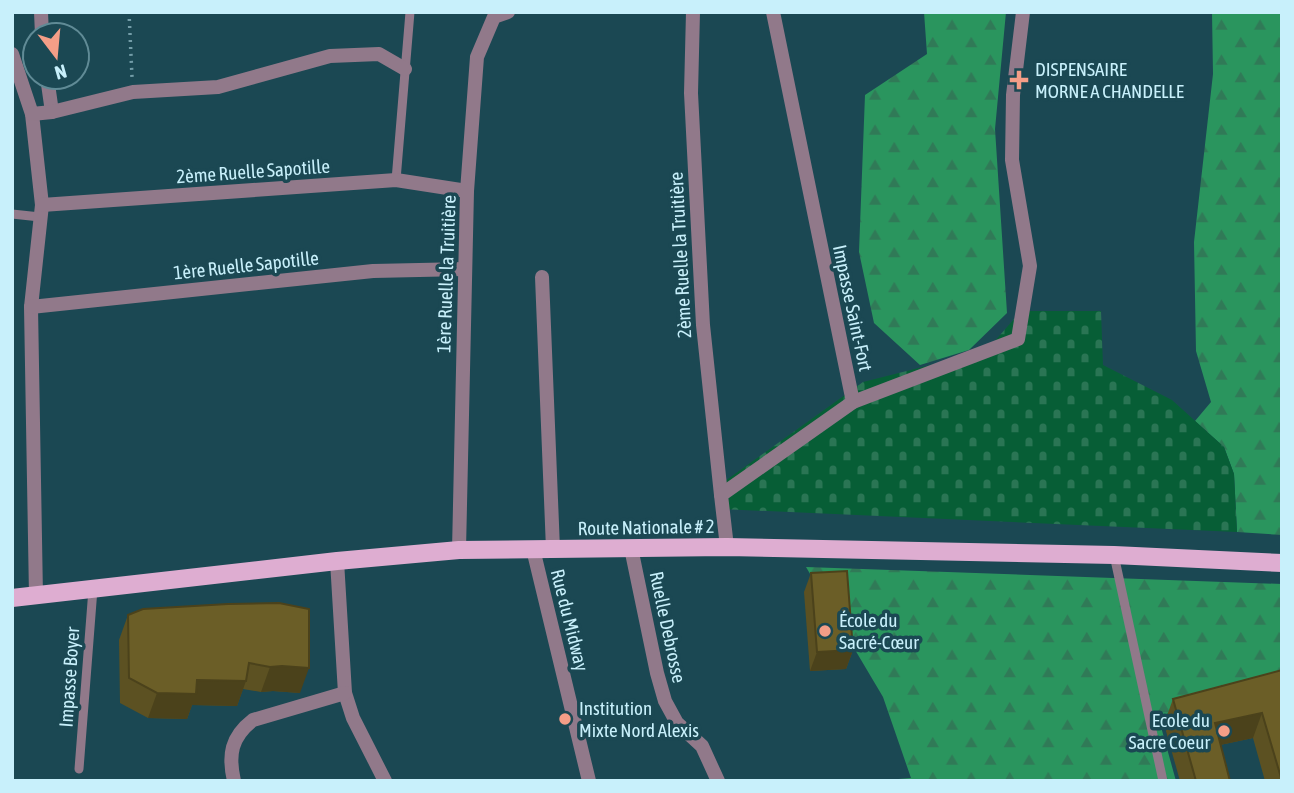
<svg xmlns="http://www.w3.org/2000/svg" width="1294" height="793" font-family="'Asap Condensed',sans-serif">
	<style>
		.forest { fill: url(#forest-firs) }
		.cemetery { fill: url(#cemetery-stones) }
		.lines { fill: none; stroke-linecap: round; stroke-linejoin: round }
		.path { stroke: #739da8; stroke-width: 3.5; stroke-dasharray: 2 5; stroke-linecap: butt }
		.lane { stroke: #91798a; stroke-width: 9 }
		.street { stroke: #91798a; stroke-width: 14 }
		.primary { stroke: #deadd1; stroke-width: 18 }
		.wall { fill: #5c5122 }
		.shaded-wall { fill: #4b421b }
		.building { fill: #6b5e27; stroke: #4b421b; stroke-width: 2 }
		.poi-dot { fill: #f49e87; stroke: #1b4853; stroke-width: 2.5 }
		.labels { text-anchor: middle; stroke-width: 7; stroke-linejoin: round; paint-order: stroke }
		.poi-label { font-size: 19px; fill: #c8f0fb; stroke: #1b4853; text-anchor: start }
		.street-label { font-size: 19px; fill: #c8f0fb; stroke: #1b4853 }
	</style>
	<defs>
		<pattern id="forest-firs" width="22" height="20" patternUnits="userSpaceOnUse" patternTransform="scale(1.75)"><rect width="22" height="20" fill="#2a955e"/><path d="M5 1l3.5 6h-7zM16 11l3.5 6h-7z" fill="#307a57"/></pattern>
		<pattern id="cemetery-stones" width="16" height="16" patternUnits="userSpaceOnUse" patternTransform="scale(1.75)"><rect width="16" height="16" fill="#075e36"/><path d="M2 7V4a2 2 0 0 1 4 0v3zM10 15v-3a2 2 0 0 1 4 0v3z" fill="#2a7554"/></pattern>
	</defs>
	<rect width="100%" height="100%" fill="#1b4853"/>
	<!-- forest -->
	<g class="forest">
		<polygon points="924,12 1006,12 995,129 1007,313 969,350 920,365 874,323 859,252 865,95 927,54"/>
		<polygon points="1212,12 1282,12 1282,535 1237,532 1234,474 1224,447 1195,421 1211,402 1196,351 1194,242 1213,74"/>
		<polygon points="806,567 1282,584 1282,684 1158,716 1176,781 873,781 911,778 883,697"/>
	</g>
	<!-- cemetery -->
	<polygon class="cemetery" points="1021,311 1101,311 1103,365 1172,400 1224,447 1234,474 1237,532 720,509 725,481 863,382 986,351"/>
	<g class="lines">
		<!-- path -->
		<polyline class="path" points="129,12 132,77"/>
		<!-- lane -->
		<g class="lane">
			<polyline points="396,180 410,12"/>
			<polyline points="12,214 40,217"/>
			<polyline points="1114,555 1163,781"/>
			<polyline points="79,769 93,589"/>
		</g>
		<!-- street -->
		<g class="street">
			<polyline points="41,12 42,35"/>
			<polyline points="693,12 691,93 703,325 721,495"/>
			<polyline points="12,54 32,114 42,205 31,307 36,596"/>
			<polyline points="47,77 52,112"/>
			<polyline points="32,114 52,112 133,92 218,87 330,56 379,54 405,69"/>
			<polyline points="42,205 396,180 467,191"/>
			<polyline points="542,277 553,549"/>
			<polyline points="31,307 373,271 465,269"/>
			<polyline points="853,402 1018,339 1030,266 1012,160 1013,95 1023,12"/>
			<polyline points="727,547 721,495 853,402 773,12"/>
			<polyline points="631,548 657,673 665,701 677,723 702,746 718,781"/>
			<polyline points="533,549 589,781"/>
			<polyline points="459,550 467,191 477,57 494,17 508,12"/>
			<polyline points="337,561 345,693 353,718 385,781"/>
			<path d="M234 781C228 755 231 737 253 720L345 693"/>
		</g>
		<!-- primary -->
		<polyline class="primary" points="12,598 337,561 459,550 727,547 1114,555 1282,563"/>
	</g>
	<!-- wall -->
	<g class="wall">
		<polygon points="811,573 853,650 846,669 810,671 804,592"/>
		<polygon points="279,603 300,693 273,691 261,692 243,689 237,706 192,705 187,719 148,718 120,703 119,640 128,615"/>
		<polygon points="1282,670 1282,781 1265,781 1253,738 1220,745 1230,781 1180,781 1164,724 1173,699"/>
	</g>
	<!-- shaded-wall -->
	<g class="shaded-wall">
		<polygon points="853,650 846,669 810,671 817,652"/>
		<polygon points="282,666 309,668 300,693 273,691 261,692 270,667"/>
		<polygon points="197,680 246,681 237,706 192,705 187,719 148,718 157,693"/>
		<polygon points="1262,713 1253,738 1206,748 1215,723"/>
	</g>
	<!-- building -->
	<g class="building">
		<polygon points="847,571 853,650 817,652 811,573"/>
		<polygon points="279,603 309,609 309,668 282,666 270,667 249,663 246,681 197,680 196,694 157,693 129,678 128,615 143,609 228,604"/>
		<polygon points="1282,670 1282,781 1262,713 1215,723 1230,781 1196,781 1173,699"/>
	</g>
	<!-- markers -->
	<g class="poi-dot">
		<path d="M1015.5 69.5h7v7h7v7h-7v7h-7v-7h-7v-7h7z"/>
		<circle cx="825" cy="631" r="7"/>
		<circle cx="565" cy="719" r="7"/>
		<circle cx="1224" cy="731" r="7"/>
	</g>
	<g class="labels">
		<!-- poi labels -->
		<g class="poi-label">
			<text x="1035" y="76">DISPENSAIRE<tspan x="1035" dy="22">MORNE A CHANDELLE</tspan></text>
			<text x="839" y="627">École du<tspan x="839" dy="22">Sacré-Cœur</tspan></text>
			<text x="579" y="715">Institution<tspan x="579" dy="22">Mixte Nord Alexis</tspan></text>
			<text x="1210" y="727" text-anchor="end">Ecole du<tspan x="1210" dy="22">Sacre Coeur</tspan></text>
		</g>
		<!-- street labels -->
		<g class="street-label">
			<text transform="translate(253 171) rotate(-4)" y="7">2ème Ruelle Sapotille</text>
			<text transform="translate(680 255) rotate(-93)" y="7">2ème Ruelle la Truitière</text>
			<text transform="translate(246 265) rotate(-6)" y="7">1ère Ruelle Sapotille</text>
			<text transform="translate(446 274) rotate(-88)" y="7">1ère Ruelle la Truitière</text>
			<text transform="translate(853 308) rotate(78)" y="7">Impasse Saint-Fort</text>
			<text transform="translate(646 527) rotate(-1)" y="7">Route Nationale # 2</text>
			<text transform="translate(570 620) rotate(76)" y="7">Rue du Midway</text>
			<text transform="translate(668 627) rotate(78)" y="7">Ruelle Debrosse</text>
			<text transform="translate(69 677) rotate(-86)" y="7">Impasse Boyer</text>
		</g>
	</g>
	<!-- border -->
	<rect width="1294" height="793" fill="none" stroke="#c8f0fb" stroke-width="28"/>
	<!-- north arrow -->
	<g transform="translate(56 56) rotate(164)"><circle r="33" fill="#1b4853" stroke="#608b96" stroke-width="2"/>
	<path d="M0-5L12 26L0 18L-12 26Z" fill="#f49e87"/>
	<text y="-10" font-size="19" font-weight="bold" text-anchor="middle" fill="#c8f0fb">N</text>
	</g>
</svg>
